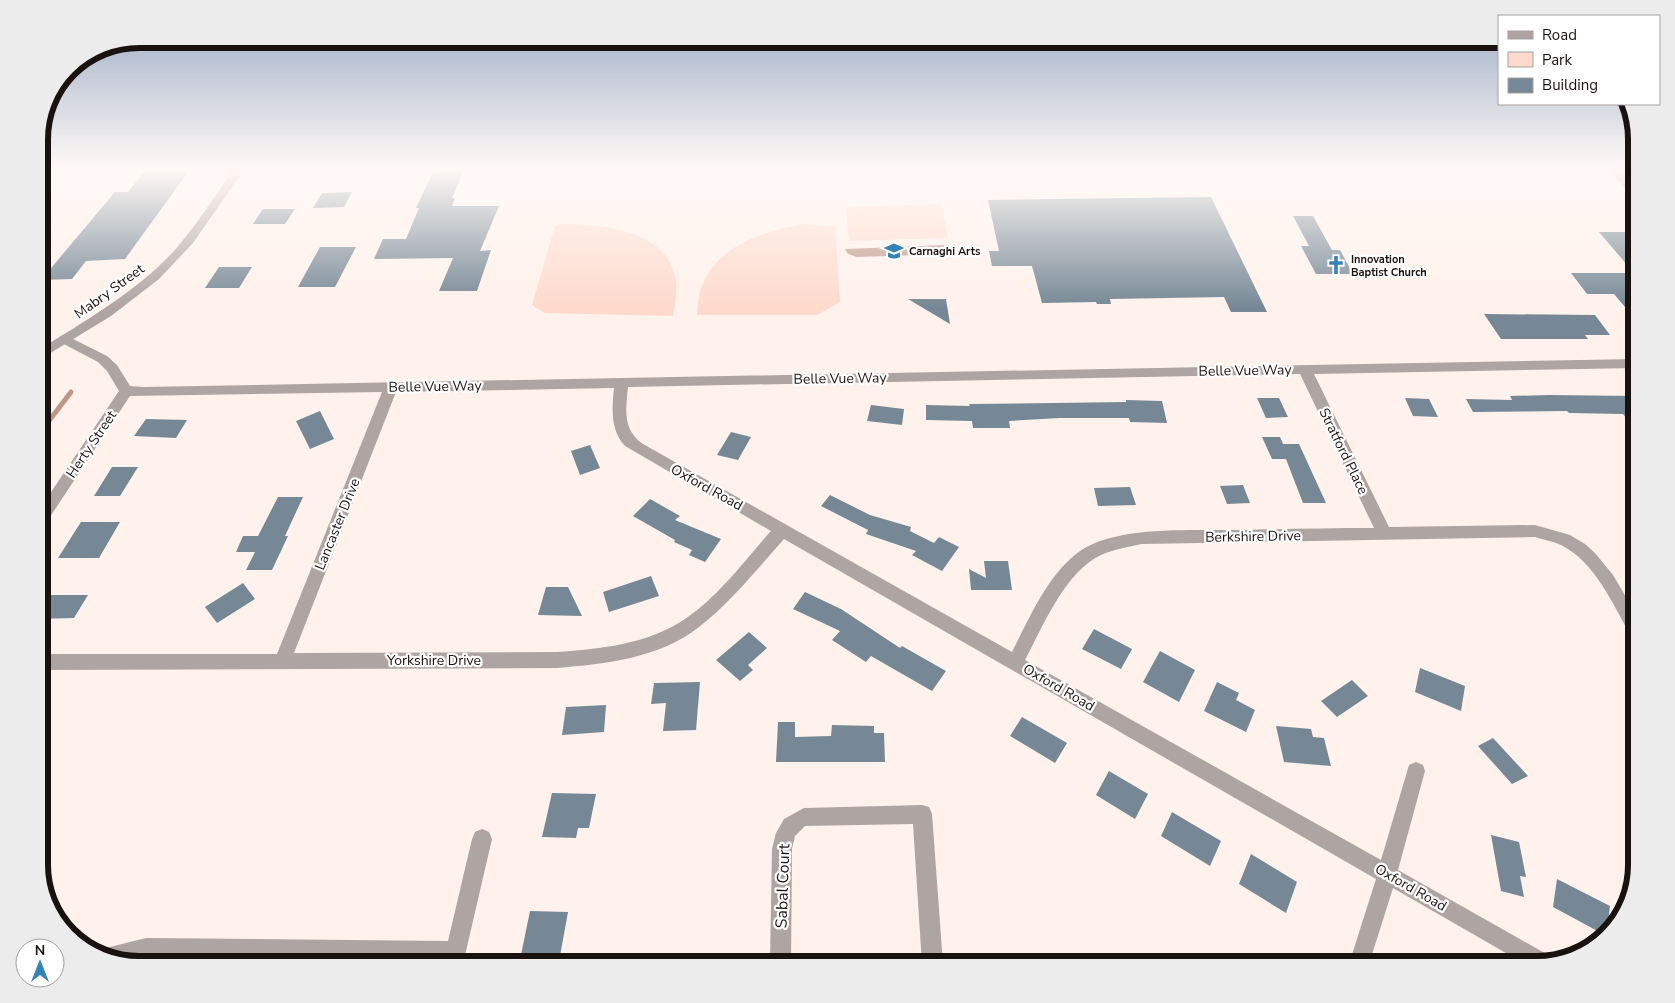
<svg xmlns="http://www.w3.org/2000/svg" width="1675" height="1003" font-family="'Nunito Sans',sans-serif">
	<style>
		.green { fill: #fedacd }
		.water { fill: #bd9788 }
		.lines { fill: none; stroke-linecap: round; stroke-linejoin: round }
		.stream { stroke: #bd9788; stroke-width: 5 }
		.building { fill: #768895 }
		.minor { fill: #aea4a1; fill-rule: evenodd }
		.tertiary { fill: #aea4a1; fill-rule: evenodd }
		.labels { text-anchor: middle; stroke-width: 4.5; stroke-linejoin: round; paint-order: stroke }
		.far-poi-label { font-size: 11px; font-weight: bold; fill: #1a120f; stroke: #fff; text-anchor: start }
		.street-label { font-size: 14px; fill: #1a120f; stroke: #fff }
		.near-street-label { font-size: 16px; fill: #1a120f; stroke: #fff }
		.rim { fill: none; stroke: #1a120f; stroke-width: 6 }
	</style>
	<rect width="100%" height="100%" fill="#fff1eb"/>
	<!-- green -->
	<g class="green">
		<polygon points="941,204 948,238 849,241 846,207"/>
		<path d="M560 224C598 224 666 229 675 277 678 289 675 303 673 316L545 313 532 305 555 226Z"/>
		<path d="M804 224 835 227 840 302 817 315H697C698 307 698 297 701 289 716 245 763 232 804 224Z"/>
	</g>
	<!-- water -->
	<polygon class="water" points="945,245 950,248 949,254 857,257 848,254 845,249"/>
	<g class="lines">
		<!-- stream -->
		<polyline class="stream" points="39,434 71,392"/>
	</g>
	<!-- building -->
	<g class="building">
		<polygon points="147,168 191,168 125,259 86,261 72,279 41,280 115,192 128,192"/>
		<polygon points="435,168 465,168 452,198 455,198 452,206 499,206 480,251 491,250 477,291 439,291 453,258 374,259 383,239 406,239 419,208 416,208"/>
		<polygon points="352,192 344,207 313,208 322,193"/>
		<polygon points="1211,197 1267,312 1231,312 1224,297 1110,299 1111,304 1097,304 1096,302 1042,303 1032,266 992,266 989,251 999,251 988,200"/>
		<polygon points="263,209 295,209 285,224 253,224"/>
		<polygon points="1293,216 1313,216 1332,250 1340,250 1353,274 1316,274 1301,246 1309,246"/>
		<polygon points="1599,232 1626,232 1636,242 1636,320 1614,294 1587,294 1571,273 1634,273"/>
		<polygon points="320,247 356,247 335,287 298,287"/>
		<polygon points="219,267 252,267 239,288 205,288"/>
		<polygon points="908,299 946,299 950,324"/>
		<polygon points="1484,314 1595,315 1610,335 1585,335 1588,339 1501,339"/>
		<polygon points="1549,395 1636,396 1636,431 1623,414 1569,413 1567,411 1473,412 1466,399 1512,400 1510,396"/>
		<polygon points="1257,398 1279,398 1288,417 1266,418"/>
		<polygon points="1405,398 1429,399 1438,417 1413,416"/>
		<polygon points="1126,400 1162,401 1167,423 1130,422 1129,418 1060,418 1009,421 1010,428 973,428 972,421 926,420 926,405 970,406 969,404 1126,402"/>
		<polygon points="871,405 904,409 902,425 867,421"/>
		<polygon points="320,411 334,439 310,449 296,421"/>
		<polygon points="146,419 187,420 176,438 134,436"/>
		<polygon points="731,432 751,437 738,460 717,455"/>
		<polygon points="1262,437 1280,437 1283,444 1299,444 1326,503 1303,503 1286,459 1272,459"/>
		<polygon points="590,445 600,468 580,475 571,451"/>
		<polygon points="112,467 138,467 120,496 94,496"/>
		<polygon points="1243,485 1250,503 1227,504 1220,486"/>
		<polygon points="1130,487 1136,505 1098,506 1094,488"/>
		<polygon points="830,495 870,515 911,527 910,531 934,543 939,537 959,547 942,571 912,555 916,551 866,534 868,530 821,506"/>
		<polygon points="278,497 303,497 285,536 288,536 272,570 246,570 255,552 236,552 243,536 258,536"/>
		<polygon points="650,499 680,516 675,520 721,539 705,562 689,555 692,550 674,542 675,540 633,516"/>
		<polygon points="81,522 120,522 99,558 58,558"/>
		<polygon points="984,561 1008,561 1012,590 971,590 969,569 986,578"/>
		<polygon points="651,576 659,596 609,612 603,592"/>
		<polygon points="243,583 255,599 217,623 205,607"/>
		<polygon points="546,587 568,587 582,616 538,615"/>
		<polygon points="805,592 841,609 900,648 902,646 946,671 932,691 871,656 866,662 832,640 840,631 793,609"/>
		<polygon points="39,595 88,595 74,618 39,619"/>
		<polygon points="1094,629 1132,649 1121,669 1082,649"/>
		<polygon points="749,632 767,648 748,665 753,670 740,681 716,660"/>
		<polygon points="1160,651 1195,670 1179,702 1143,682"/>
		<polygon points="1420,668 1465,686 1461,711 1415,692"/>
		<polygon points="1352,680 1368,696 1337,717 1321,701"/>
		<polygon points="700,682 696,730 663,731 666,703 651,704 654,683"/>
		<polygon points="1217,682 1239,693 1236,700 1255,710 1246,732 1204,711"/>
		<polygon points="606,705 604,732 562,735 566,707"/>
		<polygon points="1022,717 1067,743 1055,763 1010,736"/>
		<polygon points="778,722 795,722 795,737 831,736 832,725 874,726 874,733 884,733 885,762 776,762"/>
		<polygon points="1276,726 1311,729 1313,737 1324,738 1331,766 1284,762"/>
		<polygon points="1493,738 1528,776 1512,784 1478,746"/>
		<polygon points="1109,771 1148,794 1135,819 1096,795"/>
		<polygon points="552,793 596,794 589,828 578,828 576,838 542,837"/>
		<polygon points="1172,812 1221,841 1210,866 1161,836"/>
		<polygon points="1491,835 1519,842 1526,877 1520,876 1524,897 1501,891"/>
		<polygon points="1251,854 1297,882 1286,913 1239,884"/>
		<polygon points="1557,879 1610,906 1607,931 1603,934 1553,907"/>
		<polygon points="530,911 568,912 560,956 521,955"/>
	</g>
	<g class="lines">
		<!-- minor -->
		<g class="minor">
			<path d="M65 335 107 356 117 365 130 386 143 387 1636 359V368L1314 374 1389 527 1535 525 1570 535 1585 544 1595 553 1613 575 1636 614V636L1630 634C1612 603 1595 562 1561 545 1553 541 1544 540 1535 537L1142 544C1128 547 1114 549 1101 555 1065 572 1043 626 1025 660L1381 860 1409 765 1416 762 1423 765 1425 771 1398 870 1550 956 1552 960 1537 964H1525L1393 888 1369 964H1349L1376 879 784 539C757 569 731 602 699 627 660 658 605 664 557 668L39 670V654H277L382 392 130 396 44 526 39 528V510L119 391 107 371 98 362 60 342 59 339 60 336ZM1300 374 1374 528C1330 528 1286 529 1242 530 1195 531 1113 524 1076 554 1046 578 1029 619 1012 652L643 444C622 430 626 409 628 387ZM614 388C612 408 610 430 625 446L771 531C744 561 719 596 685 619 648 644 601 649 557 652L294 653 396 392Z"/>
			<polygon points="922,805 929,807 932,814 943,964 922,964 913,824 805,826 795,836 792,849 791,964 770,964 772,849 776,833 784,819 804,808"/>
			<polygon points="482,829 489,832 492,839 463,964 443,964 443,962 146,958 130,962 99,954 102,949 146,938 448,941 472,839 475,832"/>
		</g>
		<!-- tertiary -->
		<g class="tertiary">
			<path d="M235 168H245L193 243 159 279 111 316 39 360V350C86 320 136 292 174 251 197 225 215 195 235 168Z"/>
			<polygon points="1607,168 1617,168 1636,187 1636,196 1632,195"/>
		</g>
	</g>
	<!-- sky -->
	<linearGradient id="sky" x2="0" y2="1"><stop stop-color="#97a8c2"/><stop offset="0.55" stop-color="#fff9f6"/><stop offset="1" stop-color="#fff9f6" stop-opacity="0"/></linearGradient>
	<rect width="1675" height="308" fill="url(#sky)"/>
	<!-- icons -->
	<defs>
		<g id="university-bare" transform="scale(1.5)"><path d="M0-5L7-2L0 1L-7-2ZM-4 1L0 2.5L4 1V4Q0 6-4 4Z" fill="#3483b5" stroke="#fff" stroke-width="2.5" paint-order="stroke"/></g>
		<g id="church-bare" transform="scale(1.5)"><path d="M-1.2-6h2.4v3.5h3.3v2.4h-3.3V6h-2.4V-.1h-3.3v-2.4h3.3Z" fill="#3483b5" stroke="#fff" stroke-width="2.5" paint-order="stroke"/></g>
	</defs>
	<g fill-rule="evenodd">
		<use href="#university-bare" x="894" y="251"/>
		<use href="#church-bare" x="1336" y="265"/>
	</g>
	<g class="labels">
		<!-- far-poi labels -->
		<g class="far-poi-label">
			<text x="909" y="255">Carnaghi Arts</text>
			<text x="1351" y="263">Innovation<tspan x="1351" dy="13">Baptist Church</tspan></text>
		</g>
		<!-- street labels -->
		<g class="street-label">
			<text transform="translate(109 291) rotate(-36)" y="5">Mabry Street</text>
			<text transform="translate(1245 370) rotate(-1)" y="5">Belle Vue Way</text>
			<text transform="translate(840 378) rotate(-1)" y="5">Belle Vue Way</text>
			<text transform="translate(435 386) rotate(-1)" y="5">Belle Vue Way</text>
			<text transform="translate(91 444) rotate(-56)" y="5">Herty Street</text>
			<text transform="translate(1344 451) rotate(64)" y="5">Stratford Place</text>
			<text transform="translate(707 487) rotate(29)" y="5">Oxford Road</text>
			<text transform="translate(337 524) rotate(-68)" y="5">Lancaster Drive</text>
			<text transform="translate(1253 536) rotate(-1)" y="5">Berkshire Drive</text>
			<text x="434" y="665">Yorkshire Drive</text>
			<text transform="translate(1059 687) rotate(30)" y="5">Oxford Road</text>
			<text transform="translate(1411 887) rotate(30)" y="5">Oxford Road</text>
		</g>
		<!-- near-street labels -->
		<g class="near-street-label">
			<text transform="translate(782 886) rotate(-88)" y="6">Sabal Court</text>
		</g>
	</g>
	<!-- crop -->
	<path d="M0 0H1675V1003H0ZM139 48H1537A91 91 0 0 1 1628 139V865A91 91 0 0 1 1537 956H139A91 91 0 0 1 48 865V139A91 91 0 0 1 139 48Z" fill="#edecec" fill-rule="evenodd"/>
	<path class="rim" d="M139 48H1537A91 91 0 0 1 1628 139V865A91 91 0 0 1 1537 956H139A91 91 0 0 1 48 865V139A91 91 0 0 1 139 48Z"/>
	<!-- legend -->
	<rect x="1498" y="15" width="162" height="90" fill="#ffffff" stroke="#a3a09f"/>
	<rect x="1508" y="31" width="25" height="8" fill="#aea4a1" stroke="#a3a09f"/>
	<text x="1542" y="40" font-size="15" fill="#1a120f">Road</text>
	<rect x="1508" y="52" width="25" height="15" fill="#fedacd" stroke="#a3a09f"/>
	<text x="1542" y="65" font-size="15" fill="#1a120f">Park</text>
	<rect x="1508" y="78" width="25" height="15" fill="#768895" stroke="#a3a09f"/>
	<text x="1542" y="90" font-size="15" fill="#1a120f">Building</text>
	<!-- north arrow -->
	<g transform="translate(40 963)"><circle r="24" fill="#ffffff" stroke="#a3a09f"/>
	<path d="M0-4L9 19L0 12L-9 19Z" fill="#3483b5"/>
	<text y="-8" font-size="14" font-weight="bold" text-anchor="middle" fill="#1a120f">N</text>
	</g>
</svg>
